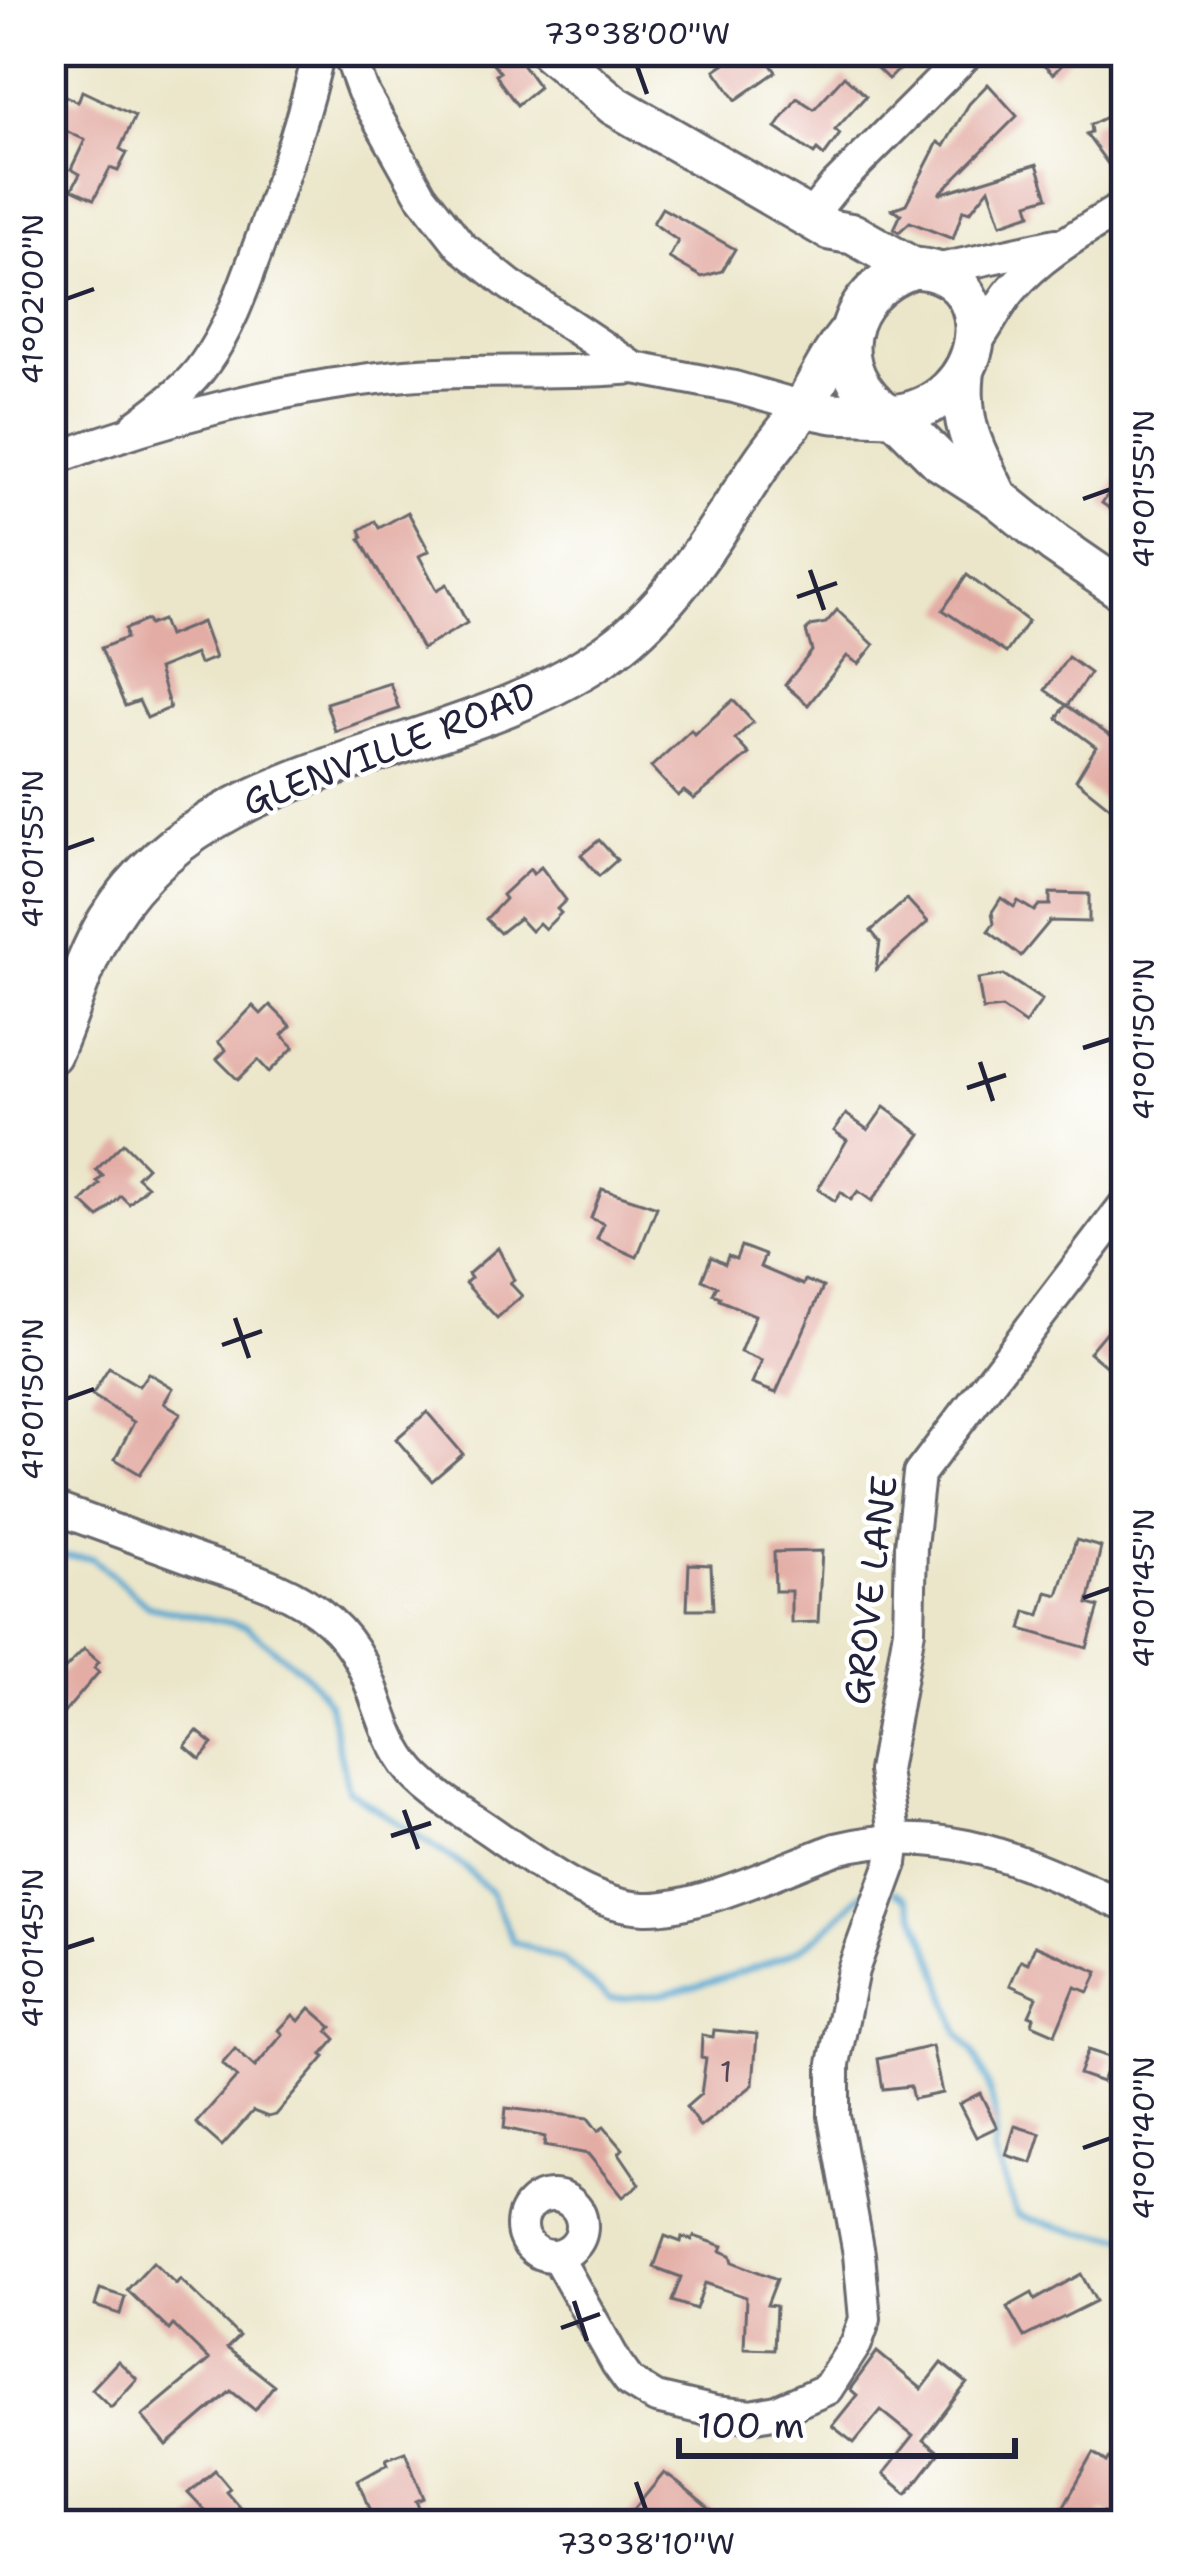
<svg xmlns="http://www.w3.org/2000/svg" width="1177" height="2576" font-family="'Shantell Sans',sans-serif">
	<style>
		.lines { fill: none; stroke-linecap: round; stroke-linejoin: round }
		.stream { stroke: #53a6cf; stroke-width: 6 }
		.building { fill: #e3ada5 }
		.minor-casing { stroke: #68676d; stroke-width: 36 }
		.major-casing { stroke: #68676d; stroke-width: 45 }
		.minor { stroke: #fff; stroke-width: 30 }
		.major { stroke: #fff; stroke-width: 39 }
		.ticks { fill: none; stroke: #22223b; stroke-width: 4.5 }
		.labels { text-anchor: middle; stroke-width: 9; stroke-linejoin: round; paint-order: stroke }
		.number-label { font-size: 30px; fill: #524556 }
		.street-label { font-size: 36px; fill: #22223b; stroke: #fff }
		.neatline { fill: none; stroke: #22223b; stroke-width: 4.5 }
		.ticks-label { font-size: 30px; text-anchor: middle; fill: #22223b }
	</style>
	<rect width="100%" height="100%" fill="#fff"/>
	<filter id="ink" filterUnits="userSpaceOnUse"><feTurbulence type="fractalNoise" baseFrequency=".00833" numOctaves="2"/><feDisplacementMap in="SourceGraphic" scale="24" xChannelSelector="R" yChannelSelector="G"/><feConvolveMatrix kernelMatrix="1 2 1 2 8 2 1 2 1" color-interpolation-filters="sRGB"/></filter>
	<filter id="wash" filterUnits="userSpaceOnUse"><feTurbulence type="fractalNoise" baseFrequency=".004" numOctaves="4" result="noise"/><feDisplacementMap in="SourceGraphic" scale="48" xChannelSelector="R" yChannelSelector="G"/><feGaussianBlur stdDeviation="2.7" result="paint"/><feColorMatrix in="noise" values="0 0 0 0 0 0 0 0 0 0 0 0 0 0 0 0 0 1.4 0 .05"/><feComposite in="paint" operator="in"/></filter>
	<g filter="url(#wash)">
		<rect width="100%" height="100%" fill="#ebe6c9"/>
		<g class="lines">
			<!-- stream -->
			<g class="stream">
				<path d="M51 1555 92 1558 148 1606 246 1626 309 1677 329 1704 348 1790 463 1866 491 1893 513 1941 563 1961 610 1999C663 1997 697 1987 746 1970 767 1962 788 1957 807 1944 830 1930 847 1904 870 1888"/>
				<polyline points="895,1891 908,1898 935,1960 958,2032 974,2053 988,2084 996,2117 994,2152 1017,2215 1081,2233 1126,2237"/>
			</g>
		</g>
		<g id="blocks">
			<!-- building -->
			<g class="building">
				<polygon points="507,51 513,51 539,87 517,105 500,82 496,74 500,72 492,62"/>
				<polygon points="743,51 761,51 776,72 736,100 715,70"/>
				<polygon points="882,51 922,51 888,79 876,67 887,57"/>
				<polygon points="1028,51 1075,51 1053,74"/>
				<polygon points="844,76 866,96 835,130 840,134 824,156 817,150 814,154 776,128 797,98 814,109"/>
				<polygon points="988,84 1017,116 939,194 1037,164 1048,197 1028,203 1031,214 1001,224 989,188 970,212 963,210 953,239 910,222 899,232 894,229 901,214 892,209 906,204 938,142 944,146 969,104"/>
				<polygon points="51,89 78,102 82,91 135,116 120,149 127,153 118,171 110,168 94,199 72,189 80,174 71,169 85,140 51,124"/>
				<polygon points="1126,107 1126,160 1111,168 1086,134 1091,132 1090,125"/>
				<polygon points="662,208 735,249 722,271 702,277 669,258 678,241 653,223"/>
				<polygon points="1126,467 1126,520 1102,503"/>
				<polygon points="408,512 429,551 419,556 437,590 447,584 467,623 422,649 360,539 363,537 360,530 375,521 379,528"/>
				<polygon points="967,575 1028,621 1006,653 943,610"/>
				<polygon points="837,610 874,645 859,664 847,656 808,705 785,685 812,651 806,631 811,626 826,623"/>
				<polygon points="147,620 149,625 162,620 168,636 202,622 215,658 199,664 195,654 158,669 170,708 147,718 139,701 125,706 101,648 126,638 125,629"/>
				<polygon points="1068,657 1090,673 1067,706 1045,690"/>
				<polygon points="390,683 399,709 335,731 326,703"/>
				<polygon points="733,700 753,722 735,739 749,754 694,799 684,791 678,796 651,767 691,730 694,734 700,729"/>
				<polygon points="1066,705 1126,747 1126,820 1076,780 1096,747 1057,718"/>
				<polygon points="599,840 617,860 599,876 581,855"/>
				<polygon points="541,867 566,900 557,909 561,913 545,929 539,923 531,931 519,918 500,933 486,919 505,899 502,895 530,869 533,874"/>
				<polygon points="1050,893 1089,894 1089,922 1050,921 1021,956 988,931 994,923 992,912 1001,898 1014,907 1018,901 1034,911 1039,905 1050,905"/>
				<polygon points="907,899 928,922 876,969 880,942 871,931"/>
				<polygon points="1004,975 1042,1000 1025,1024 1002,1008 983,1010 978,979"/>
				<polygon points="270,1005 291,1026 282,1035 294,1047 269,1072 258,1060 238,1080 217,1059 226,1050 218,1042 253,1006 261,1014"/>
				<polygon points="884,1107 921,1134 872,1201 858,1191 851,1200 841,1192 835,1201 818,1189 847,1140 834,1131 846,1114 868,1130"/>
				<polygon points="123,1143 147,1167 137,1177 147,1186 129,1204 121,1196 99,1218 82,1202 100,1184 97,1182 103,1176 96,1170"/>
				<polygon points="602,1189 657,1207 637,1257 597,1239 604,1224 591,1218"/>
				<polygon points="741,1246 765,1255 760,1267 803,1285 805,1280 823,1287 776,1393 752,1384 762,1361 740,1352 755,1315 719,1300 720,1297 713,1294 717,1286 702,1280 711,1257 725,1264 728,1256 736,1259"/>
				<polygon points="498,1248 514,1280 510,1283 522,1296 497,1318 465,1283 471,1278 468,1274"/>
				<polygon points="1114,1322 1126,1332 1126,1383 1089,1352"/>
				<polygon points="109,1368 139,1386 148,1373 173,1388 164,1403 181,1413 140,1474 115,1459 134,1422 92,1395"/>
				<polygon points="427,1412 463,1454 432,1481 396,1439"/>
				<polygon points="1076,1540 1101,1547 1088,1604 1099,1607 1087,1648 1021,1629 1026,1611 1040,1615 1047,1592 1058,1595"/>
				<polygon points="822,1551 818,1622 791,1623 791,1591 775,1591 774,1552"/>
				<polygon points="689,1564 711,1565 713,1609 687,1609"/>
				<polygon points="84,1649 99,1662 94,1668 99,1672 64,1713 51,1702 51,1683"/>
				<polygon points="197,1731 213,1744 200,1759 185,1746"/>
				<polygon points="1035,1945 1098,1972 1089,1992 1075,1987 1055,2034 1032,2024 1034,2017 1029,2015 1037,1997 1010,1985 1021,1960 1028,1963"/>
				<polygon points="310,2008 332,2027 328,2031 336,2039 322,2055 325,2057 276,2115 268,2117 253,2111 222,2146 196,2123 237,2077 222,2064 235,2049 255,2067 283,2034 279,2030 293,2015 299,2021"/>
				<polygon points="714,2030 757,2034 753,2085 700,2127 686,2107 701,2094 706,2058 701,2057 702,2035 713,2037"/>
				<polygon points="932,2046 942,2093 913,2099 910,2086 883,2089 878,2059"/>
				<polygon points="1088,2050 1111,2058 1102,2082 1079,2074"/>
				<polygon points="980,2093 997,2127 976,2137 959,2104"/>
				<polygon points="506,2108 588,2118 598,2131 604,2127 623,2149 619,2153 640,2184 623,2197 588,2154 544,2146 545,2137 504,2128"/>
				<polygon points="1015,2126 1041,2134 1032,2163 1006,2155"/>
				<polygon points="665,2236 681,2242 682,2237 692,2240 694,2236 723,2246 721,2251 731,2255 733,2262 777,2279 767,2305 776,2306 774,2349 744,2348 746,2297 705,2283 696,2309 672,2301 681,2277 654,2267"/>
				<polygon points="153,2262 176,2284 180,2279 239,2336 227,2348 274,2385 255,2410 231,2391 167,2446 142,2416 209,2360 173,2325 169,2330 127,2290"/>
				<polygon points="1081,2274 1096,2301 1024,2337 1007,2307 1032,2293 1035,2300"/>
				<polygon points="100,2289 125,2297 120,2314 95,2306"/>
				<polygon points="877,2352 922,2389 942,2363 967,2383 923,2440 939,2453 907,2494 883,2474 913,2436 881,2410 854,2443 832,2426 857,2395 850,2389"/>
				<polygon points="118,2361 137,2379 111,2407 92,2389"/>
				<polygon points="405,2451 424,2498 416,2501 424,2519 395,2525 392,2518 375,2525 358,2480 388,2463 386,2458"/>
				<polygon points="1094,2453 1107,2462 1112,2454 1126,2462 1126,2507 1118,2521 1103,2512 1096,2524 1081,2517 1076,2525 1053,2525"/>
				<polygon points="215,2470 230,2488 226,2491 255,2525 186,2525 204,2510 188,2493"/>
				<polygon points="664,2473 678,2483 729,2525 621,2525"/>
			</g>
		</g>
	</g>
	<g filter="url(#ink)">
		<use href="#blocks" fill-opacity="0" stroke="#68676d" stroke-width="3"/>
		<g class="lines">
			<!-- minor casing -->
			<g class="minor-casing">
				<g id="minor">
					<polyline points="348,51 363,92 421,195 461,246 510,285 635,368 734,387 803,407"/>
					<polyline points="809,218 834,187 970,51"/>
					<polyline points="936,270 1056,244"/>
					<path d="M975 344C989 327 997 306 1012 289 1044 252 1085 231 1126 205"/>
					<path d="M137 425C161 407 188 388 205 363 232 325 246 280 262 237 283 176 305 114 319 51"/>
					<path d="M51 460C163 418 287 386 406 375 482 368 559 375 635 368"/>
					<path d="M51 1507C100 1525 148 1542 197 1560 241 1575 293 1588 329 1621 378 1665 372 1716 406 1764 428 1794 469 1815 499 1837 541 1866 591 1906 645 1908 697 1910 786 1867 836 1849 952 1820 1022 1863 1126 1906"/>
					<circle cx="552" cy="2226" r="30"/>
					<polyline points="557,2257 617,2364 630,2382 656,2398 716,2412 752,2416 777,2411 827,2389 856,2344 865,2319 859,2254 834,2116 834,2064 853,1970 892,1863 895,1839 884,1771 909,1630 911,1546 919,1474 1126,1203"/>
				</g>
			</g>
			<!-- major casing -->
			<g class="major-casing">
				<g id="major">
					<polyline points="549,51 614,105 830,230 853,234 913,268"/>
					<path d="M913 268C1007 271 990 408 890 415 824 371 842 293 913 268Z"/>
					<path d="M964 375C959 428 976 452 998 498"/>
					<polyline points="803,407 833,413 890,415"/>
					<polyline points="894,415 939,460 998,498 1055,544 1126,593"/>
					<path d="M51 1054C71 1009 82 963 108 920 214 749 459 763 613 649 680 599 718 526 765 458 777 441 792 425 803 407 819 380 830 354 851 330"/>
				</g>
			</g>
			<!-- minor -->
			<use href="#minor" class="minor"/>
			<!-- major -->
			<use href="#major" class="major"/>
		</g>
	</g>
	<!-- ticks -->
	<path class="ticks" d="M637 66 647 94M66 299 94 289M1083 499 1111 489M810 570 824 610M797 597 837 583M66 849 94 839M1083 1048 1111 1039M980 1062 993 1101M967 1088 1006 1075M235 1318 249 1358M222 1345 262 1331M66 1399 94 1389M1083 1598 1111 1588M404 1810 418 1849M391 1836 431 1823M66 1948 94 1939M1083 2148 1111 2138M574 2301 587 2341M561 2328 600 2314M636 2482 646 2510"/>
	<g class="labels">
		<!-- number labels -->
		<g class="number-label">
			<text x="726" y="2082">1</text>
		</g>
		<!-- street labels -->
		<g class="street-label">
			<text transform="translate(389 748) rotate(-21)" y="13">GLENVILLE ROAD</text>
			<text transform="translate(870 1590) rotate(-83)" y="13">GROVE LANE</text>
		</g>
	</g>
	<!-- margin -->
	<rect width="1177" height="2576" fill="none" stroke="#fff" stroke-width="132"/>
	<!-- scale -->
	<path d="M679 2438v18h336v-18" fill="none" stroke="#22223b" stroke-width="6"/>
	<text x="697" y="2438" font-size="36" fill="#22223b" stroke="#ffffff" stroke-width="9" paint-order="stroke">100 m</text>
	<rect x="66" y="66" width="1045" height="2444" class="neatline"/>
	<g class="ticks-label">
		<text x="637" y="44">73°38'00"W</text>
		<text transform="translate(33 299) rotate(-90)" y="10">41°02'00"N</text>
		<text transform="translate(1144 489) rotate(-90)" y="10">41°01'55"N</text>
		<text transform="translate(33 849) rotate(-90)" y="10">41°01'55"N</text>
		<text transform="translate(1144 1039) rotate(-90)" y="10">41°01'50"N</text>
		<text transform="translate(33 1399) rotate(-90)" y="10">41°01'50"N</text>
		<text transform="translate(1144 1588) rotate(-90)" y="10">41°01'45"N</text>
		<text transform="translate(33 1948) rotate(-90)" y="10">41°01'45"N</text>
		<text transform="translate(1144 2138) rotate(-90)" y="10">41°01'40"N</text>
		<text x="646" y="2554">73°38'10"W</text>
	</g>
</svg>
